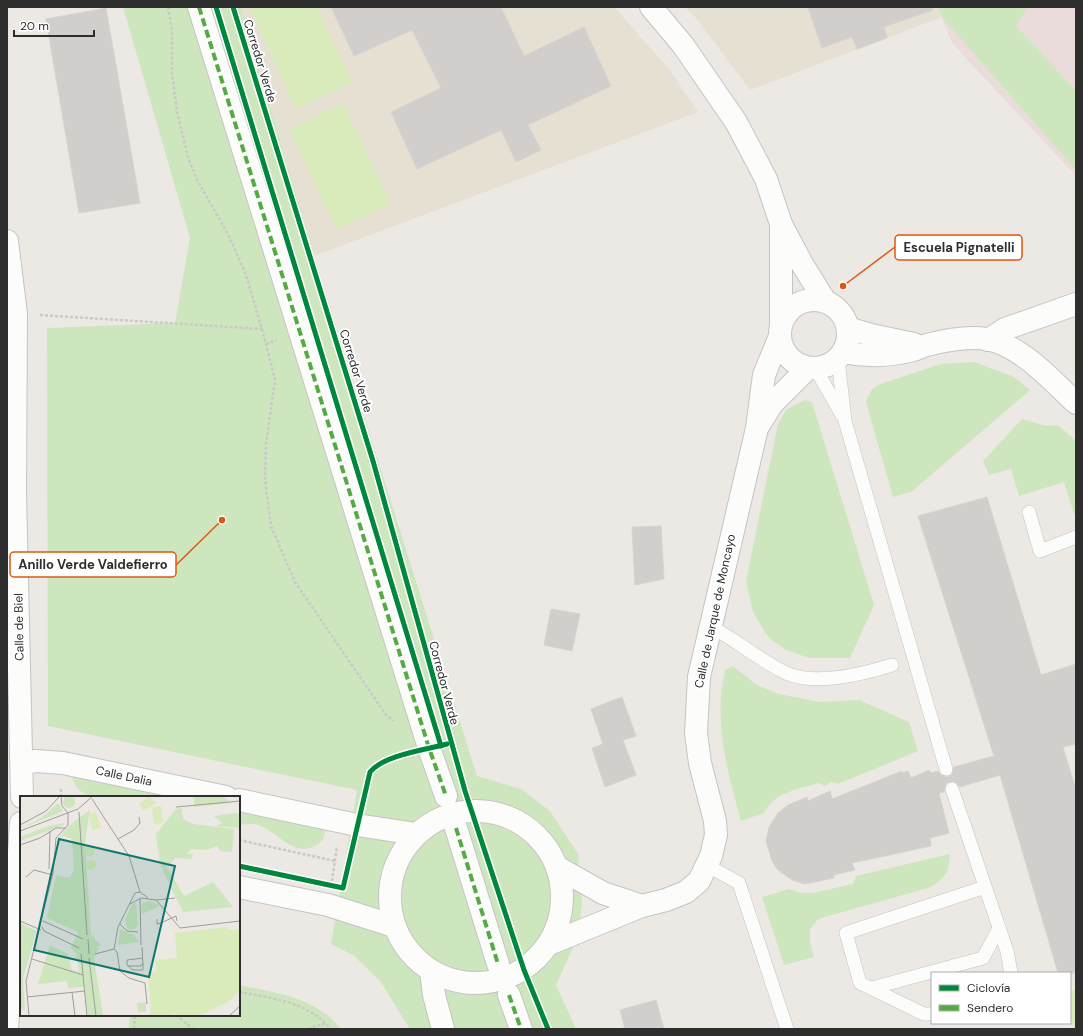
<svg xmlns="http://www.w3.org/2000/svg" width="1083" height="1036" font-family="'DM Sans',sans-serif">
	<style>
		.education { fill: #e6e0d3 }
		.medical { fill: #e9dcdb }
		.green { fill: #cee6be }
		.pitch { fill: #d9eabb }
		.building { fill: #d1cecb; stroke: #d7d4d0 }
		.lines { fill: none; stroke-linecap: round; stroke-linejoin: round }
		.lane-casing { stroke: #c5c4c5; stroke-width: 14 }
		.street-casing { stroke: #c5c4c5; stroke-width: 24 }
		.secondary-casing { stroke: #c5c4c5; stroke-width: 24 }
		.path { stroke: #c9c9c8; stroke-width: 2.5; stroke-dasharray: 3 2; stroke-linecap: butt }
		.lane { stroke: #fcfcfb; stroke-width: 13 }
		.street { stroke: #fcfcfb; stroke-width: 22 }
		.secondary { stroke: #fcfcfb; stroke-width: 22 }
		.quiet { stroke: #54ab44; stroke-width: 4; stroke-dasharray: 8 4; stroke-linecap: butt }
		.cycleway-casing { stroke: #fff; stroke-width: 8 }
		.cycleway { stroke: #00873e; stroke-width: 5 }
		.labels { text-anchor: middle; stroke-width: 4; stroke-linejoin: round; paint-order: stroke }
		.street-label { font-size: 12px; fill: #2e2e2e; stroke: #fff }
		.inset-road { fill: none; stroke: #a09e9b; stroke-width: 1 }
		.view { fill: #0f766e; fill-opacity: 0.15; stroke: #0f766e; stroke-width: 2 }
		.inset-edge { fill: none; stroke: #2e2e2e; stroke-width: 2 }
		.leader { fill: none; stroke: #df570e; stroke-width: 1.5 }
		.callout-dot { fill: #df570e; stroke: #fff; stroke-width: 1.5 }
		.callout { fill: #fff; stroke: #df570e; stroke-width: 1.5 }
		.callout-label { font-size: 13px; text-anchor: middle; font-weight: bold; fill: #2e2e2e }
	</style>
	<rect width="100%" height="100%" fill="#ece8e4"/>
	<!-- education -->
	<g class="education">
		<polygon points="241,7 614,7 669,69 698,112 314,256"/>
		<polygon points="685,7 938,7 942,17 750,90 696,18"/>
	</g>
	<!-- medical -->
	<polygon class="medical" points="938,7 1076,7 1076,176 952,43"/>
	<!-- green -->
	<g class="green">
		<polygon points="123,7 241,7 314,256 477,776 521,789 550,811 578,854 582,904 577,939 556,985 576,1029 410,1029 380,981 353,955 331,944 357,790 48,726 47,328 175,323 190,238"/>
		<polygon points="938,7 1028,7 1016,26 1076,91 1076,170 942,17"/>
		<polygon points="974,362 1014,377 1030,390 911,492 893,497 866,402 872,389 878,385 941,364"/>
		<polygon points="805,400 812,402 874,605 850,658 809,658 786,650 769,638 753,612 746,581 778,424 787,409"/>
		<polygon points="1022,419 1046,426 1058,425 1076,441 1076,513 1074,514 1064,482 1019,496 1011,469 989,475 983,461"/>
		<path d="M733 666 757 685 779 694 819 702 859 700 909 722 918 751 838 784 831 782 825 786 819 783C799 789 774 792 764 813L741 821C727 769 713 723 725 670Z"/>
		<path d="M72 775 174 797C160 797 98 800 89 796 80 792 73 786 72 775Z"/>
		<path d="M239 811 325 829C325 837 323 842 315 846 295 857 280 835 263 827 256 823 247 824 239 825Z"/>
		<path d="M950 854C949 872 945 880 928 888L818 919 810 929V943L814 957 784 965 762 897 789 889 801 893H813L853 884 856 876Z"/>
		<path d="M239 985C277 993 315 997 341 1029H129L130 1015H239Z"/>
	</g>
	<!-- pitch -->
	<g class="pitch">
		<polygon points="249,7 317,7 352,82 296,109"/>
		<polygon points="343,103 391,204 336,229 289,129"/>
		<polygon points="1076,989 1076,1029 1074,1029 1070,1014 1070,991"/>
	</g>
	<!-- building -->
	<g class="building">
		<polygon points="331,7 501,7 524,56 584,27 611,86 528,125 541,150 516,162 501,130 417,169 391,112 441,88 412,30 354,56"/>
		<polygon points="808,7 932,7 933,10 884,27 887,38 857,49 852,37 822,48"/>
		<polygon points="106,8 140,203 79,213 46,19"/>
		<polygon points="987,497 1041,675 1076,664 1076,744 1063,747 1076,790 1076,973 1058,973 1000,775 960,787 954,781 946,783 944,792 939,793 949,833 930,838 931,846 852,863 855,870 833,875 834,878 805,884 792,880 778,870 772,861 766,841 769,827 778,813 788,805 807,797 808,801 830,791 832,799 902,771 903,773 908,771 911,778 929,770 931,773 938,771 941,775 948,777 952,774 954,767 994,756 918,516"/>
		<polygon points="661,526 664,579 635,585 632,527"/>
		<polygon points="551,609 580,614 572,651 544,645"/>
		<polygon points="622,697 636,736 623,740 636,775 605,787 592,748 603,744 591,709"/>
		<polygon points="656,1000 664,1029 625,1029 620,1010"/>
	</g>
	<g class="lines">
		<!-- lane casing -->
		<g class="lane-casing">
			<g id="lane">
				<polyline points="838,359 845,421 946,769"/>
				<polyline points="815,368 842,415"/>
				<polyline points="1029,512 1040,551 1076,537"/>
				<path d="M710 626C736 640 759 660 786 673 815 686 863 674 892 665"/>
				<polyline points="952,789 1007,951 1011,973"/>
				<polyline points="708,866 739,883 787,1029"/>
				<polyline points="872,988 983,958 999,928"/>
				<polyline points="932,1014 924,1014 860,983 846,933 985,887"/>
			</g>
		</g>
		<!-- street casing -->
		<g class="street-casing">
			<g id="street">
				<polyline points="199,7 429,748 446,796"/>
				<polyline points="651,7 683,45 736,122 766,179 781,224 802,264 825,301"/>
				<polyline points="781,228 781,324"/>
				<circle cx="814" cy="334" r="34"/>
				<polyline points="848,328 871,335 914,344"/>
				<polyline points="988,340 1005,329 1076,304"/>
				<path d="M843 352C866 357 890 356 913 350 918 349 922 346 927 345 946 340 968 336 987 339 1022 346 1051 380 1076 403"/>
				<polyline points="759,425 772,404 808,368"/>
				<polyline points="22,763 36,761 63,763 226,797"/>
				<polyline points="239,800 357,825 416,834"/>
				<circle cx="476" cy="897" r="86"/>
				<polyline points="456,828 498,964"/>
				<polyline points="557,867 603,893 642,906"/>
				<polyline points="239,887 328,905 394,926"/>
				<polyline points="549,944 642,906 666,900 686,892 699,881 711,856 716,835 715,821 700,763 696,733 699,677 757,428 764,375 780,336"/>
				<polyline points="431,971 434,995 443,1029"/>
				<polyline points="509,995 521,1029"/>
			</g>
		</g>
		<!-- secondary casing -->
		<g class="secondary-casing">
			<g id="secondary">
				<polyline points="7,241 16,314 15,493 22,797"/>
				<polyline points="7,1029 21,823"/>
			</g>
		</g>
		<!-- path -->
		<g class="path">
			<polyline points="168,7 172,30 172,72 177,112 188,157 197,180 228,234 246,275 262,329 275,380 266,444 265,480 271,526 295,582 386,715 394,721"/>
			<polyline points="40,315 262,329"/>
			<polyline points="266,344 277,340"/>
			<polyline points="61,797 61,787"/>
			<polyline points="239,840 335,861"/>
			<polyline points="332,881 337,846"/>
			<path d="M239 992C272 998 308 1002 331 1029"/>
			<polyline points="176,1015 193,1029"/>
			<polyline points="134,1029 135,1015"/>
			<polyline points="308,1029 326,1023"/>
		</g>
		<!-- lane -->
		<use href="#lane" class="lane"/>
		<!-- street -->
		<use href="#street" class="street"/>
		<!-- secondary -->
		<use href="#secondary" class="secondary"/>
		<!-- quiet -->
		<g class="quiet">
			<polyline points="199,7 429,748 446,796"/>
			<polyline points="456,828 498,964"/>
			<polyline points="509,995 521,1029"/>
		</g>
		<!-- cycleway casing -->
		<g class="cycleway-casing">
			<g id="cycleway">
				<polyline points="216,7 441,746"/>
				<polyline points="233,7 373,461 465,791 524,970 548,1029"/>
				<path d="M239 866 343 888 370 772C384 755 425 750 447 744"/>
			</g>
		</g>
		<!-- cycleway -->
		<use href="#cycleway" class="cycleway"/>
	</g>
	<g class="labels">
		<!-- street labels -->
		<g class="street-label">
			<text transform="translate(260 61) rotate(73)" y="4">Corredor Verde</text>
			<text transform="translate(356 371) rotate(73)" y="4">Corredor Verde</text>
			<text transform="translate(715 611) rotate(-78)" y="4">Calle de Jarque de Moncayo</text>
			<text transform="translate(19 627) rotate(-91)" y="4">Calle de Biel</text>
			<text transform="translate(444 683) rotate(75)" y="4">Corredor Verde</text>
			<text transform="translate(124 776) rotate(12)" y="4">Calle Dalia</text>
		</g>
	</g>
	<!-- overview -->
	<g transform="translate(20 796)">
		<rect width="220" height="220" fill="#ece8e4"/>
		<path d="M174 0H203L211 7 174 11ZM43 6a6 6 0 1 1 12 0a6 6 0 1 1-12 0ZM38 7 43 15 0 33 23 21ZM162 12 163 23 173 28 214 33 212 56 200 55 197 50 187 54 171 53 167 58H173L172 63 156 62 147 71 164 100 193 86 213 111 163 116 156 102 140 68 136 38 156 13ZM70 14 65 47 67 78 71 138 80 149 74 162 83 220H68L64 191 48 192 47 185 18 188 30 149 48 158 52 174 59 176 56 157 51 152 58 136 27 122 36 79 50 82 54 73 52 43 44 40 39 42 52 27ZM216 17 220 19V32L196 30 202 27 194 20ZM44 27V29L0 45V41L28 30ZM131 105 140 110 122 118V107ZM116 106 118 129 114 134 107 132 105 124 112 108ZM0 127 17 135 3 182 5 214 0 212ZM100 133 114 139 119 146 98 149ZM126 206V216H118L117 207Z" fill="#cee6be"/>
		<path d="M130 0 136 7 124 15 119 8ZM141 10 143 27 134 28 132 11ZM76 16 81 32 72 34 69 18ZM65 55a5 5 0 1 1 10 0a5 5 0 1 1-10 0ZM66 69a5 5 0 1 1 10 0a5 5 0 1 1-10 0ZM207 131 208 134 220 133 219 195 208 206 179 220H159L153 217 152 220H129L131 215 128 176 136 175 135 164 157 162 155 137Z" fill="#d9eabb"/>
		<path class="inset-road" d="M41 0 42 10 48 17M72 3 109 60 120 96 128 102M156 11 220 5M59 16 67 139M0 29 26 15 40 0M0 35 58 13 73 0M98 43 114 34 120 27 119 21M0 49 20 42 36 32H46M29 73 30 35M6 81 14 74 33 79M120 102 121 149M136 104 155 102M110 108 121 102 136 104 160 132 220 125M137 123V128L141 127 156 120 157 125M0 125 21 134M23 125 63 143M100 128 107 135 118 136M22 131 24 135 59 152M68 143 69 158M122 151 123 170V174H113L107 169V164L123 162M94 153 97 156 100 175 109 182 125 187 127 208M61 158 67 220M75 158 94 153 98 131 115 97 120 96M69 162 76 220M12 163 63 179M108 170H121L123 167M52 196 55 220M7 201 65 195M9 220 6 185 33 77 36 42 48 29V17M209 220 220 210"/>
		<path class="view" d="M39 43 155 70 129 181 14 154Z"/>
		<rect width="220" height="220" class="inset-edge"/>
	</g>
	<!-- callouts -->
	<path class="leader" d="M843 286L895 247M222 520L176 565"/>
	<g class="callout-dot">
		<circle cx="843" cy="286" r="4"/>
		<circle cx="222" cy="520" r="4"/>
	</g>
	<g class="callout">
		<rect x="895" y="235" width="127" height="25" rx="4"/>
		<rect x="10" y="552" width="166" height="25" rx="4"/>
	</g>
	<g class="callout-label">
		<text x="959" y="252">Escuela Pignatelli</text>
		<text x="93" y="569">Anillo Verde Valdefierro</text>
	</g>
	<!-- border -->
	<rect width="1083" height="1036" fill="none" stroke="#2e2e2e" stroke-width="16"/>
	<!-- legend -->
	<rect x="931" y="972" width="140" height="52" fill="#ffffff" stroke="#ababab"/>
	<rect x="939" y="985" width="20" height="6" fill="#00873e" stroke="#ababab"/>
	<text x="967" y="992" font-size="12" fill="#2e2e2e">Ciclovía</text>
	<rect x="939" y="1005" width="20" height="6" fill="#54ab44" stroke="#ababab"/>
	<text x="967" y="1012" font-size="12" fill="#2e2e2e">Sendero</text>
	<!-- scale -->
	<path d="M14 30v6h80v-6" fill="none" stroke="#2e2e2e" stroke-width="2"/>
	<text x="20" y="30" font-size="12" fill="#2e2e2e" stroke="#ffffff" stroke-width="3" paint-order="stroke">20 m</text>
</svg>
